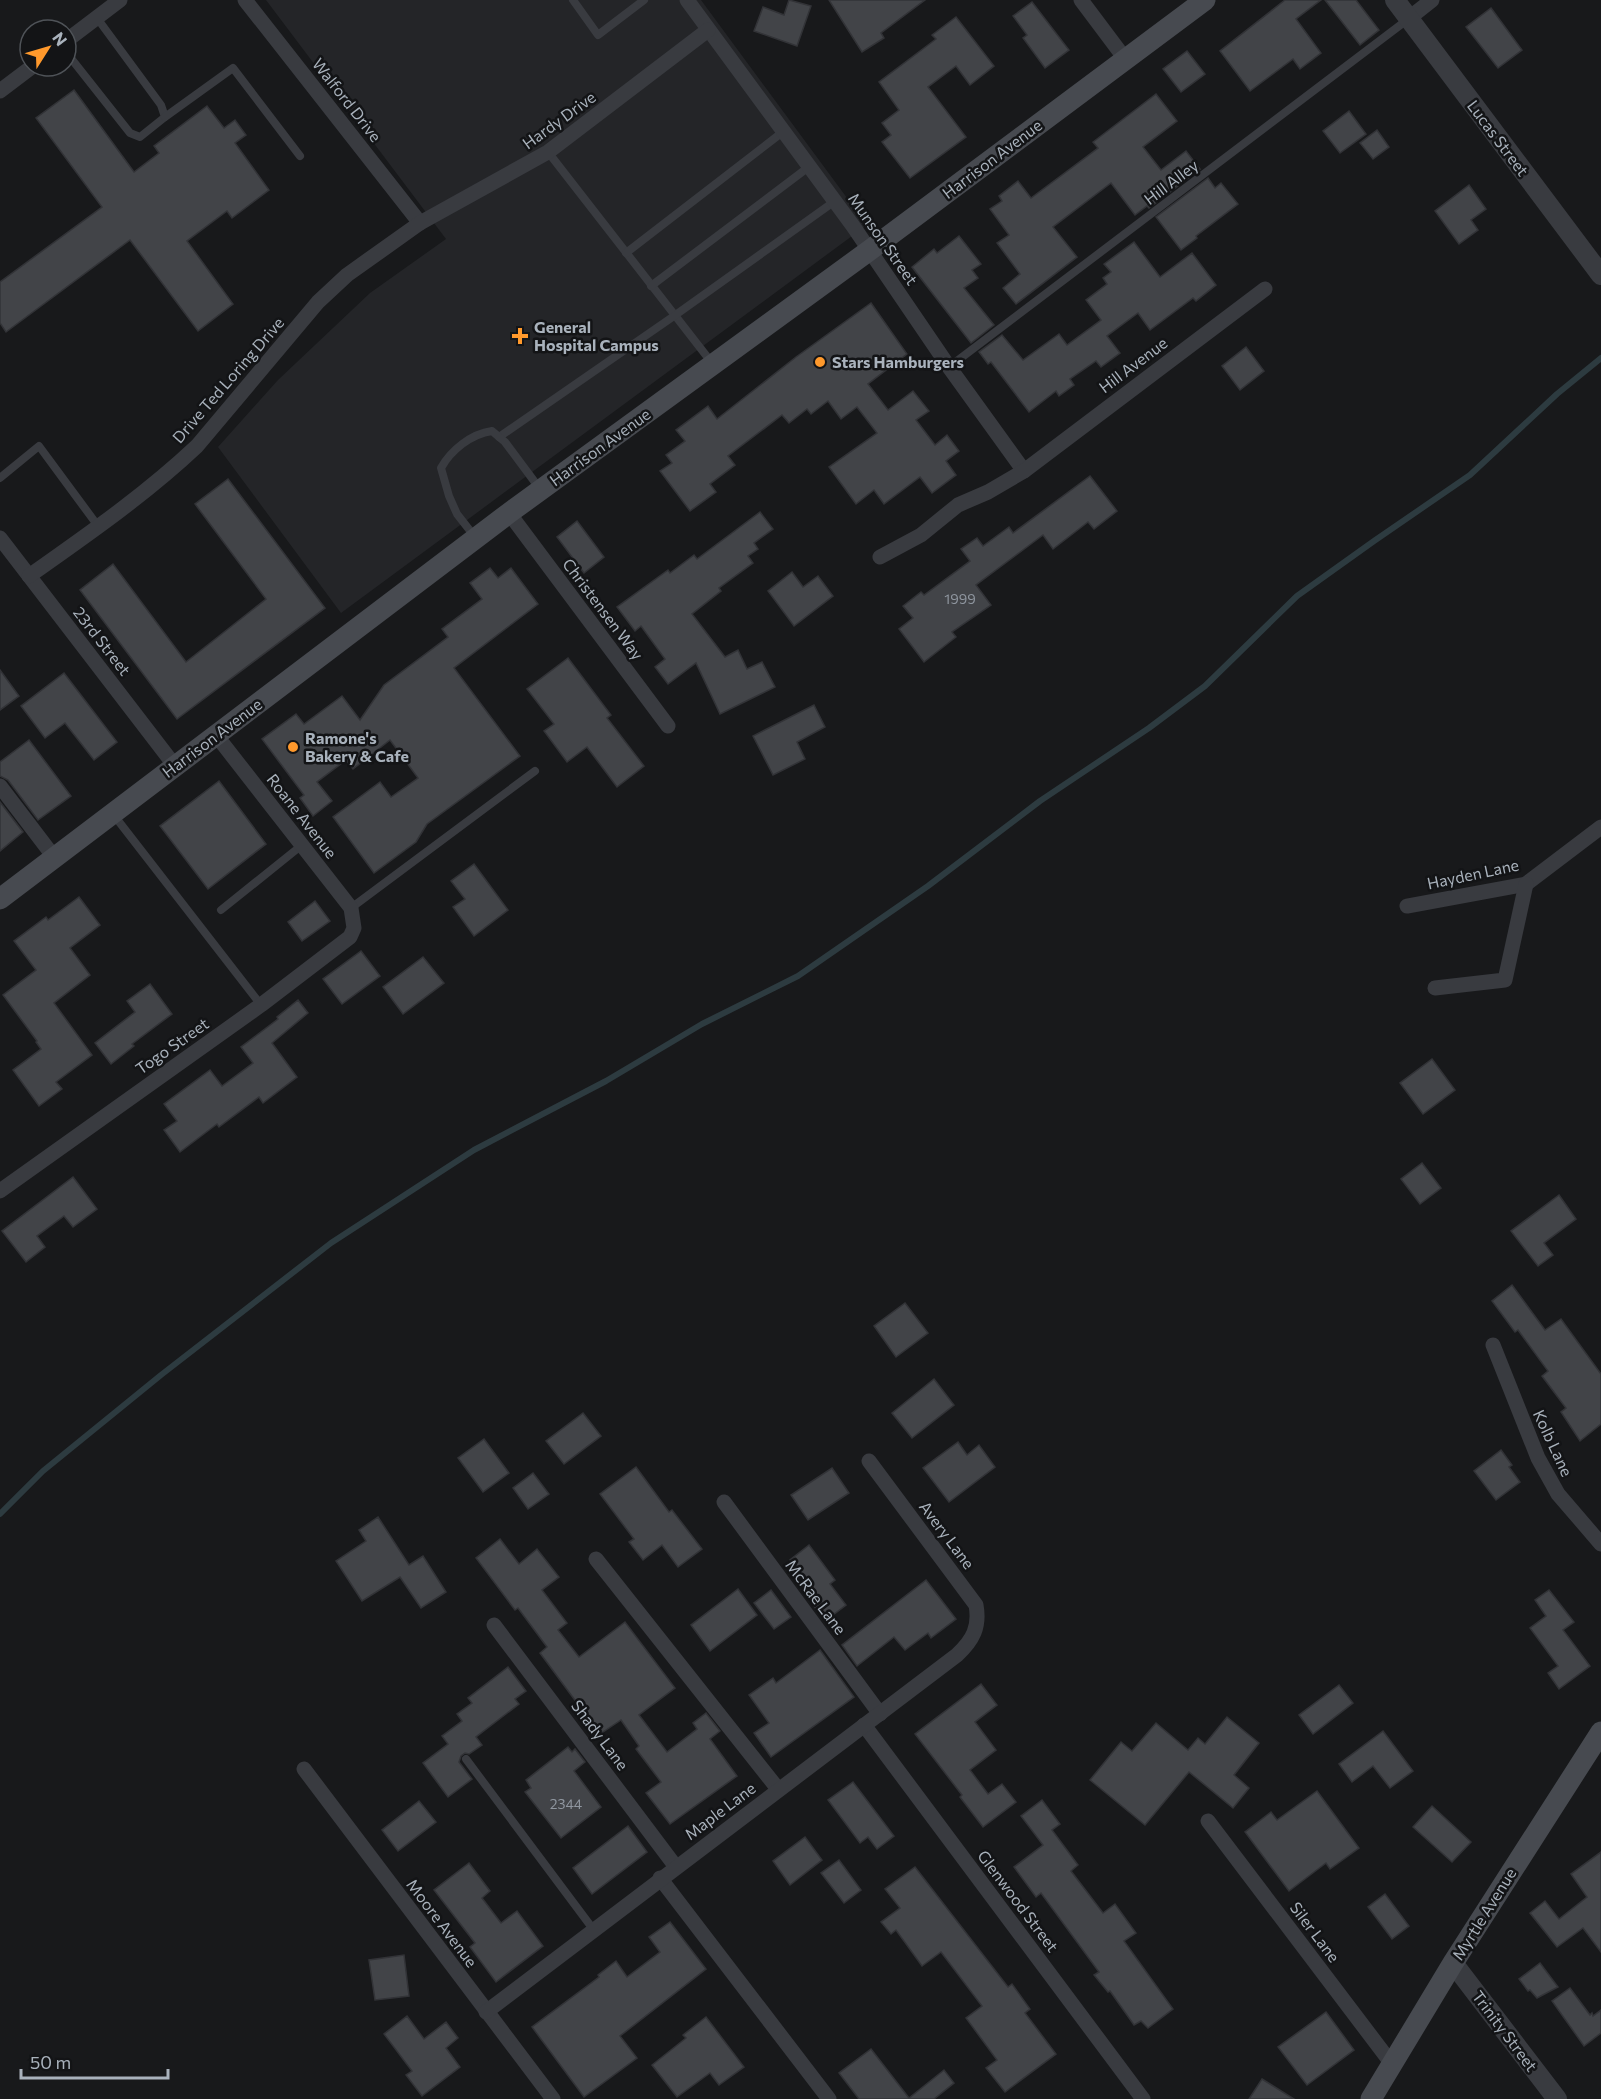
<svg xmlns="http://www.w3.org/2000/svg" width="1601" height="2099" font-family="Commissioner,sans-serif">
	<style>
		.built { fill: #242528 }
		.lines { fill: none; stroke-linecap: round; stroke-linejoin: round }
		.stream { stroke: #2d3b40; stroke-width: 6 }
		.building { fill: #424448; stroke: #323337; stroke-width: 1.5 }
		.service { stroke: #393b40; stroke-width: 8 }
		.minor { stroke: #393b40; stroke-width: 15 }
		.tertiary { stroke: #393b40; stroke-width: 20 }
		.secondary { stroke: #474a50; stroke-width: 21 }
		.poi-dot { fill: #ff992c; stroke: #131416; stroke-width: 2 }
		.labels { text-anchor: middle; stroke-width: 5; stroke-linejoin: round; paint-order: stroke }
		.number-label { font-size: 14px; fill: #8f969f }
		.street-label { font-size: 16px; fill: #a9b2bc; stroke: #131416 }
		.poi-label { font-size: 16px; font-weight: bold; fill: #a9b2bc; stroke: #131416; text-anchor: start }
	</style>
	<rect width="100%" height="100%" fill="#18191b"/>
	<!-- built -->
	<polygon class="built" points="266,0 701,0 867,225 341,613 218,447 278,380 370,293 446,239"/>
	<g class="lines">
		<!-- stream -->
		<polyline class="stream" points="0,1514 43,1471 161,1375 331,1243 474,1150 606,1081 702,1024 798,976 928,886 1040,801 1149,728 1205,686 1297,596 1374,541 1470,475 1557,394 1601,358"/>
	</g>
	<!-- building -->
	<g class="building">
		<polygon points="789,0 811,6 797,46 754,31 763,7 784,15"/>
		<polygon points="829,0 925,0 881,33 884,38 862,52"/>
		<polygon points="1285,0 1321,0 1296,19 1321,53 1300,69 1293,59 1250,91 1220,51"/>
		<polygon points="1325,0 1356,0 1379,30 1360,45"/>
		<polygon points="1032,2 1069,50 1045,68 1023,38 1027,35 1013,16"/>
		<polygon points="1491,8 1522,50 1498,68 1466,27"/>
		<polygon points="956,17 994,66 970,85 956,66 928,87 966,137 910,178 882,142 891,135 882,123 899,110 879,82 936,39 932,35"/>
		<polygon points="1187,51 1205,74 1181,92 1163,69"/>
		<polygon points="74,90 134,172 159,153 154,146 207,106 224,128 235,120 246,135 235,143 269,190 232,218 227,211 187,241 233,304 198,331 130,240 6,332 0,323 0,282 102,207 36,118"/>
		<polygon points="1156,94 1177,121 1143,147 1161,170 1186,151 1200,169 1149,208 1147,206 1135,215 1111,183 1053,227 1077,257 1016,304 1003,288 1020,274 997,243 1009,235 990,209 1002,201 999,196 1018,181 1031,198 1098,148 1093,142"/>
		<polygon points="1349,111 1366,134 1340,153 1323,131"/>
		<polygon points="1377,130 1389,147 1373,159 1360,143"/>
		<polygon points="1208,178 1215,188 1221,183 1238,204 1196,236 1197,238 1181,250 1156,217"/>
		<polygon points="1469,185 1486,209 1471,220 1478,230 1459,244 1435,211"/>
		<polygon points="959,236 981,264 972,270 978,278 964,288 994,325 971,343 912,267 934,249 937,253"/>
		<polygon points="1134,242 1160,277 1192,253 1216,285 1196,301 1193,298 1150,330 1138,313 1107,336 1120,353 1101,367 1096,361 1070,379 1074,385 1059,396 1056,391 1029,412 991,362 988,364 979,352 1002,335 1023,360 1059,334 1067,345 1101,320 1086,300 1107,284 1103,278 1111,272 1104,264"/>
		<polygon points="871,303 907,354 868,384 888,410 913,391 929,411 916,420 935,445 947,435 959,451 946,461 956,475 932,493 920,477 884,504 874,490 856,504 829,467 877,433 857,407 841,419 828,401 811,414 807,409 789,423 782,415 728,456 735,465 710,484 716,492 690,511 660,471 672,463 666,455 685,441 676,430 708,406 717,419 796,357"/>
		<polygon points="1246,347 1264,371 1240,390 1222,366"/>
		<polygon points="1090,476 1117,511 1094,529 1088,522 1053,549 1043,535 976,585 991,605 952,632 956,637 924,662 899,629 913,618 903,606 921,592 924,595 970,561 961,549 977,538 983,546 1009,527 1013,533"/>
		<polygon points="228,479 325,608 177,719 80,590 113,564 186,662 266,599 195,504"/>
		<polygon points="760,512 773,529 754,543 758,549 748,556 753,563 719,588 721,591 692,614 725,657 738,650 747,669 762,662 775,687 720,714 696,663 668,684 655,667 665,659 641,626 635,631 617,607 668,570 670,573 694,555 697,559"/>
		<polygon points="577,521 604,557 584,573 557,537"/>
		<polygon points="490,568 498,578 511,568 538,604 454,668 520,756 427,824 416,842 374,873 333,817 380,782 391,797 418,778 390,740 353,769 346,760 317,782 332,801 313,816 300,798 304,795 262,739 296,714 304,724 342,696 360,720 384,685 448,637 442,629 482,599 470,583"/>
		<polygon points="792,572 803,587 818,576 833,596 794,626 768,591"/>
		<polygon points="568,658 611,715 607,718 644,766 617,787 587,747 567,762 544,731 554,724 527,689"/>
		<polygon points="0,670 19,696 0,710"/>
		<polygon points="64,673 117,742 94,760 65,723 45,738 21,706"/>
		<polygon points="814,705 825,727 797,742 805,759 773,775 753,736"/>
		<polygon points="29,740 71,796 38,820 8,780 0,776 0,762"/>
		<polygon points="219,781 266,844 208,889 160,826"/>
		<polygon points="0,802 23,832 0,851"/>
		<polygon points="474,864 508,910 474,936 453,907 465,899 451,881"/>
		<polygon points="79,897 100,925 70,948 90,975 54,1003 92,1055 56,1082 62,1089 39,1106 13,1070 41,1049 36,1042 37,1041 3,995 36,970 14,941 46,917 48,920"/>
		<polygon points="315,901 330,921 302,941 288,922"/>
		<polygon points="361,951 380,976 342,1004 323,979"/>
		<polygon points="423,957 444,983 403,1014 383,987"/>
		<polygon points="150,984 172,1014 132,1044 134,1046 111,1064 95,1043 135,1012 127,1001"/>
		<polygon points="298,1000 308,1013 272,1043 297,1077 263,1103 259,1097 219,1127 217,1124 180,1152 164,1130 177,1121 164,1104 210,1070 222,1086 253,1063 241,1047 278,1019 277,1017"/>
		<polygon points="1432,1059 1455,1090 1423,1114 1400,1083"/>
		<polygon points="1422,1163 1441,1188 1420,1204 1401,1179"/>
		<polygon points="73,1177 97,1209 73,1227 64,1216 37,1236 45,1247 26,1262 2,1231"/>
		<polygon points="1559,1195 1576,1219 1544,1243 1553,1255 1538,1266 1511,1231"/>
		<polygon points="1512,1285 1545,1330 1561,1319 1601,1374 1601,1424 1580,1441 1561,1412 1566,1408 1542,1376 1548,1371 1518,1330 1515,1332 1492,1301"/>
		<polygon points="905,1303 928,1333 896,1357 874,1326"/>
		<polygon points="934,1379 954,1405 912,1438 892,1413"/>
		<polygon points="583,1413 601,1436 564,1464 546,1441"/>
		<polygon points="484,1439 509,1473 483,1492 458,1458"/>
		<polygon points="958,1442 967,1455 979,1445 995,1467 949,1502 923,1468"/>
		<polygon points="1501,1450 1512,1465 1509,1467 1520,1482 1496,1500 1474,1471"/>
		<polygon points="636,1467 669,1512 672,1510 702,1549 678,1567 662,1545 643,1560 629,1542 634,1539 600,1494"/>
		<polygon points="832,1468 849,1493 808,1520 791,1495"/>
		<polygon points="533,1473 549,1494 528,1509 513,1488"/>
		<polygon points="378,1517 409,1565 423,1556 446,1592 421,1608 400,1577 362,1601 336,1561 366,1541 359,1530"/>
		<polygon points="500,1539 519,1564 537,1549 559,1577 542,1590 567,1623 558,1630 579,1657 625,1622 675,1688 639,1715 667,1752 697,1729 693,1723 706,1713 720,1731 710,1739 737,1776 670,1824 646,1793 661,1782 636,1749 639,1746 621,1720 600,1734 540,1653 547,1647 518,1608 515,1610 476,1558"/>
		<polygon points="809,1545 835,1580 830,1584 846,1605 825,1621 814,1606 821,1602 790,1560"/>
		<polygon points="926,1580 956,1619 931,1638 928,1633 905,1650 894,1637 857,1666 842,1645"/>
		<polygon points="738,1589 757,1615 710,1651 691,1625"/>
		<polygon points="771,1590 791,1617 774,1629 754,1603"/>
		<polygon points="1549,1590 1574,1622 1563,1630 1590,1666 1559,1689 1548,1673 1558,1666 1530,1628 1546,1616 1535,1600"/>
		<polygon points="820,1650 854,1697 771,1757 754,1733 769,1723 749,1695 773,1678 776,1683"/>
		<polygon points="508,1667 526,1691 515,1699 519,1704 476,1737 482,1745 469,1754 465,1753 461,1756 459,1762 472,1779 448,1797 423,1763 448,1744 442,1736 462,1721 457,1714 472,1703 468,1698"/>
		<polygon points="981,1684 997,1705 975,1722 996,1750 970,1770 988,1794 1002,1784 1016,1802 983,1827 960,1797 962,1795 915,1734"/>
		<polygon points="1339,1685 1353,1703 1313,1734 1299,1715"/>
		<polygon points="1227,1717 1259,1743 1234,1775 1249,1788 1233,1808 1189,1772 1145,1825 1090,1780 1121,1742 1132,1751 1156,1723 1188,1750 1198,1738 1205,1744"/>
		<polygon points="1383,1731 1413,1771 1390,1788 1373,1766 1352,1782 1339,1764"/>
		<polygon points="568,1747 572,1752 575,1749 585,1762 574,1771 601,1807 561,1838 525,1792 531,1788 526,1780"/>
		<polygon points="853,1782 894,1836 877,1849 868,1837 860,1843 828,1800"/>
		<polygon points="1317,1791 1359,1848 1330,1869 1326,1863 1289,1891 1245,1832 1271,1812 1277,1820"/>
		<polygon points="1042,1800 1060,1824 1052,1830 1078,1865 1071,1871 1103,1913 1115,1904 1136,1933 1124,1941 1173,2009 1148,2028 1141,2021 1134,2025 1110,1991 1108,1992 1094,1975 1099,1972 1041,1893 1036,1897 1014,1867 1043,1845 1021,1816"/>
		<polygon points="419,1801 436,1822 398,1851 382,1830"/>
		<polygon points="1432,1806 1471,1842 1452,1862 1413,1827"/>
		<polygon points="628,1826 647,1852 592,1894 573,1868"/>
		<polygon points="805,1837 822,1860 790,1885 773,1861"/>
		<polygon points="1601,1852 1601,1952 1583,1928 1557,1947 1530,1913 1545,1901 1559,1919 1587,1897 1571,1874"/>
		<polygon points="839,1860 861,1890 844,1903 821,1873"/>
		<polygon points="469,1863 490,1891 482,1898 501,1923 517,1911 543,1946 496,1982 470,1947 475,1943 434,1890"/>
		<polygon points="915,1867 1008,1987 1012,1984 1030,2009 1025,2013 1056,2054 1005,2092 986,2068 997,2060 966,2018 982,2006 941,1952 922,1966 896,1930 891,1934 881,1922 900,1908 885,1889"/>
		<polygon points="1385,1894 1409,1926 1392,1939 1368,1907"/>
		<polygon points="670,1922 706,1969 620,2036 637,2058 584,2097 532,2027 599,1977 598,1975 616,1961 627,1977 660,1952 649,1937"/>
		<polygon points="404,1955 409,1996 375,2000 369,1960"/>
		<polygon points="1540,1963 1558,1987 1537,1998 1530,1990 1528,1991 1519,1979"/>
		<polygon points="1570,1988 1590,2015 1592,2013 1593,2016 1601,2010 1601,2033 1584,2046 1552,2001"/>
		<polygon points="1326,2012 1354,2050 1307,2085 1278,2047"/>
		<polygon points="407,2016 424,2039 446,2022 458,2038 446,2048 460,2067 422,2096 406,2075 412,2071 384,2034"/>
		<polygon points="706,2017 744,2067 719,2085 710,2073 677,2097 652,2065 686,2038 683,2035"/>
		<polygon points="871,2049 909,2098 944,2070 954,2083 934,2099 859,2099 839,2073"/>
		<polygon points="1262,2079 1294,2099 1249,2099"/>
	</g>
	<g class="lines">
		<!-- service -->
		<g class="service">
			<polyline points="573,0 598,35 644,0"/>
			<polyline points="66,52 130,133 140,137 165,117 161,105 97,18"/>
			<polyline points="165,117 233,68 300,156"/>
			<polyline points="548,152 712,363"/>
			<polyline points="626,253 784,131"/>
			<polyline points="651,286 810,166"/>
			<polyline points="949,367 1407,20"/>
			<polyline points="499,437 674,316 835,201"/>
			<polyline points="0,478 39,446 98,526"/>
			<path d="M475 537 457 514 449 496 441 468C451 450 471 434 492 431L505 442 540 489"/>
			<polyline points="113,814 261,1005"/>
			<polyline points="351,908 535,771"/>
			<polyline points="221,910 302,845"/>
			<polyline points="466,1759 593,1929"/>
		</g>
		<!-- minor -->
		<g class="minor">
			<polyline points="245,0 420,223"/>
			<polyline points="687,0 853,226 949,367 1024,471"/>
			<polyline points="1081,0 1126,60"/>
			<polyline points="1408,19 1432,0"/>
			<polyline points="66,41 120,0"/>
			<polyline points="0,91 33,66"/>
			<polyline points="509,513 668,726"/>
			<polyline points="0,538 175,766"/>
			<polyline points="880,557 921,535 958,505 988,492 1024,471 1265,289"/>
			<path d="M29 576C87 535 145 495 197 446L318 302 347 275 420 223 548 152 708 30"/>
			<polyline points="0,786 54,857"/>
			<polyline points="1407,906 1526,884 1601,827"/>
			<polyline points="1435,988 1505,980 1526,884"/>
			<polyline points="0,1191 261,1005 350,937 354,928 351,908 216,735"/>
			<polyline points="1493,1345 1538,1458 1558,1494 1601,1544"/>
			<polyline points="724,1502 880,1714"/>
			<polyline points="596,1559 778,1789"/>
			<polyline points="494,1625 676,1867"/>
			<polyline points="864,1725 1143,2099"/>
			<polyline points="304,1769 553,2099"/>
			<polyline points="1208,1821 1392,2064"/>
			<polyline points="660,1878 829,2099"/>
			<path d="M486 2012 957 1655C973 1640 980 1627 976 1605L869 1461"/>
		</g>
		<!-- tertiary -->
		<g class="tertiary">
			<polyline points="1395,0 1601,275"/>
			<polyline points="1453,1963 1557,2099"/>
		</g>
		<!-- secondary -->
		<g class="secondary">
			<polyline points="0,899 509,513 870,250 1205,0"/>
			<polyline points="1371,2099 1453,1963 1601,1732"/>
		</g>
	</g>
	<!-- markers -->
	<g class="poi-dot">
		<path d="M517 327h6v6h6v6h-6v6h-6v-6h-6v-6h6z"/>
		<circle cx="820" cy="362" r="6"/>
		<circle cx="293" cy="747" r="6"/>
	</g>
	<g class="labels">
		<!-- number labels -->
		<g class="number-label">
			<text x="960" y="604">1999</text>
			<text x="566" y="1809">2344</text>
		</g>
		<!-- street labels -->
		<g class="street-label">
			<text transform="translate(347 100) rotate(52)" y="6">Walford Drive</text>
			<text transform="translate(559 120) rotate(-36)" y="6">Hardy Drive</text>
			<text transform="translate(1498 138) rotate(53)" y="6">Lucas Street</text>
			<text transform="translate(992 159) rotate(-37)" y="6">Harrison Avenue</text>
			<text transform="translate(1171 182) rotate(-37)" y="6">Hill Alley</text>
			<text transform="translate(883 239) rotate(55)" y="6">Munson Street</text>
			<text transform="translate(1133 365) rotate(-37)" y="6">Hill Avenue</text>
			<text transform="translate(228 380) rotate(-49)" y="6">Drive Ted Loring Drive</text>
			<text transform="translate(600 447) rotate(-36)" y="6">Harrison Avenue</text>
			<text transform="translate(603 609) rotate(53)" y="6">Christensen Way</text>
			<text transform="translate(102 641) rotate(52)" y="6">23rd Street</text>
			<text transform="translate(212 738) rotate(-37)" y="6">Harrison Avenue</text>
			<text transform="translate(302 816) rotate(52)" y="6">Roane Avenue</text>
			<text transform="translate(1473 874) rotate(-12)" y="6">Hayden Lane</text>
			<text transform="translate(172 1046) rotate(-35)" y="6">Togo Street</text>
			<text transform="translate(1553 1443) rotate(65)" y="6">Kolb Lane</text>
			<text transform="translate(947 1535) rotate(53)" y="6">Avery Lane</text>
			<text transform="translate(816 1597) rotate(53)" y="6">McRae Lane</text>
			<text transform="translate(600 1735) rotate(53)" y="6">Shady Lane</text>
			<text transform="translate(720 1811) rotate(-37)" y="6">Maple Lane</text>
			<text transform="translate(1018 1901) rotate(53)" y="6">Glenwood Street</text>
			<text transform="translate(1484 1914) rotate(-58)" y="6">Myrtle Avenue</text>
			<text transform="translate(442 1923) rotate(53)" y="6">Moore Avenue</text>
			<text transform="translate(1315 1932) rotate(53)" y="6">Siler Lane</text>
			<text transform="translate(1505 2031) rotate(53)" y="6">Trinity Street</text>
		</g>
		<!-- poi labels -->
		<g class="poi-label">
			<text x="534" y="333">General<tspan x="534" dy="18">Hospital Campus</tspan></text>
			<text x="832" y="368">Stars Hamburgers</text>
			<text x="305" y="744">Ramone's<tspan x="305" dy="18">Bakery &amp; Cafe</tspan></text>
		</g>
	</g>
	<!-- north arrow -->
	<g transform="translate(48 48) rotate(53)"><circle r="28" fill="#131416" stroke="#4f5358" stroke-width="1.5"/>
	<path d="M0-4.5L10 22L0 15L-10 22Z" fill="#ff992c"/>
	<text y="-9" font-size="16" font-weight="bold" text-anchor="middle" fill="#a9b2bc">N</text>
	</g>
	<!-- scale -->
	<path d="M21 2069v9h147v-9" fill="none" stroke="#a9b2bc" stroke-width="3"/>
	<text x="30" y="2069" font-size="18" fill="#a9b2bc" stroke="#131416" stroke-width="4.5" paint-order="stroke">50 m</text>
</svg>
